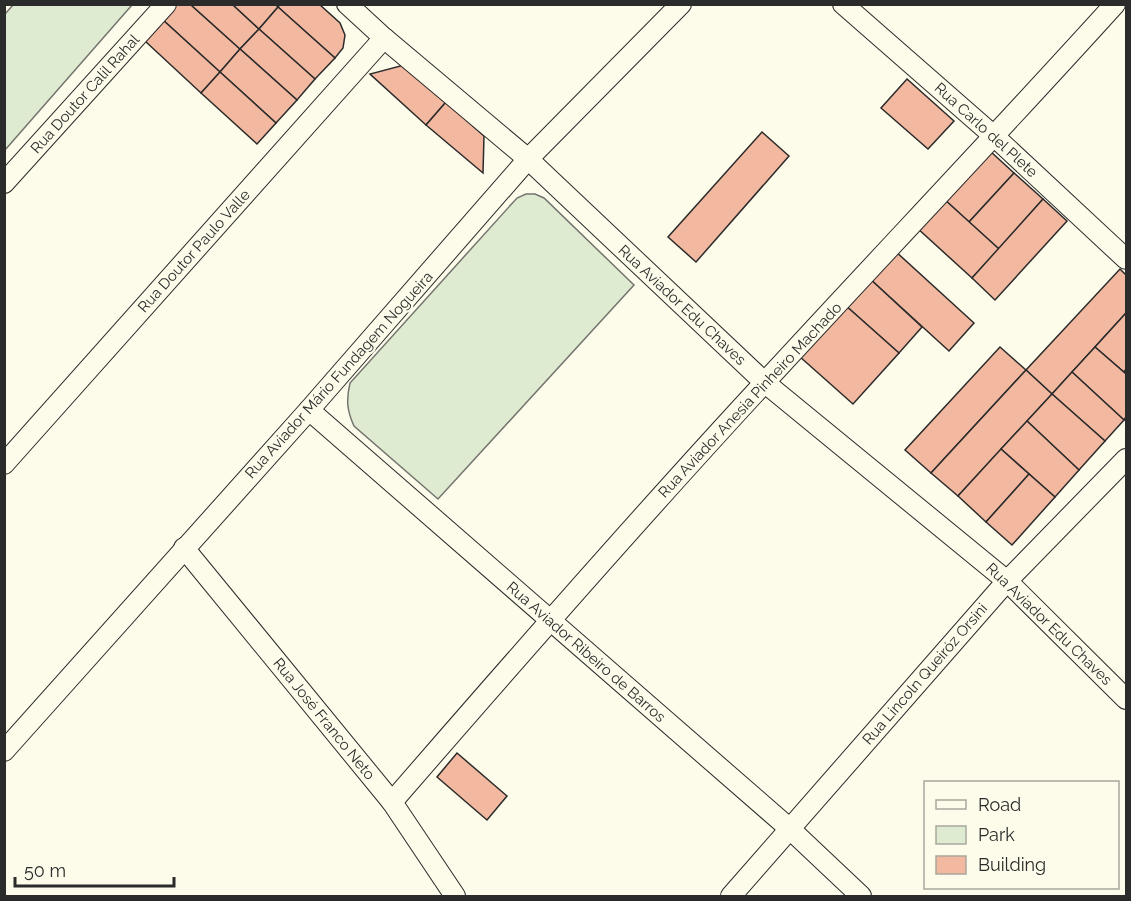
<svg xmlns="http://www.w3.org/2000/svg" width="1131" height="901" font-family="Raleway,sans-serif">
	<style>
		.green { fill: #deebd1; stroke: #74746e; stroke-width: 1.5 }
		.building { fill: #f2b8a0; stroke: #2b2b2b; stroke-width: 1.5 }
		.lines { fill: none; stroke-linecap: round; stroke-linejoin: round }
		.street-casing { stroke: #2b2b2b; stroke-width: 22 }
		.street { stroke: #fdfbea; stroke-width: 20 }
		.labels { text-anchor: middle; stroke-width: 4.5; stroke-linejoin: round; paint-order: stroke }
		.street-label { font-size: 15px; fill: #2b2b2b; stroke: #fdfbea }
	</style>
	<rect width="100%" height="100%" fill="#fdfbea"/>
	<!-- green -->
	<g class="green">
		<polygon points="13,5 132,5 5,150 5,14"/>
		<path d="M526 194H535L544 198 634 285 438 499 354 426C347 411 346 400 350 383L517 198Z"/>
	</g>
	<!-- building -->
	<g class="building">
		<polygon points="177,4 190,4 240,49 220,72 163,20"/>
		<polygon points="190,4 232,4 259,29 240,49"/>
		<polygon points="232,4 275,4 278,7 259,29"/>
		<polygon points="280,4 319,4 340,23 345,35 343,48 335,58 278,7"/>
		<polygon points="278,7 335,58 315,79 259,29"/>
		<polygon points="163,20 220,72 201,93 145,41"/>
		<polygon points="259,29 315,79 297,100 240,49"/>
		<polygon points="240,49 297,100 276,123 220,72"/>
		<polygon points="404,65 446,102 426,125 370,74"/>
		<polygon points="220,72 276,123 257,144 201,93"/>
		<polygon points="907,79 954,121 928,149 881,108"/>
		<polygon points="446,102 484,136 483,173 426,125"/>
		<polygon points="762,132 789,156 696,262 668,237"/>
		<polygon points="990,151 1014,173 969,222 944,199"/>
		<polygon points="1014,173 1043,199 999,249 969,222"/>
		<polygon points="944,199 999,249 972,278 916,227"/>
		<polygon points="1043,199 1067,221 995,300 972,278"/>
		<polygon points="894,250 974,323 949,351 869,278"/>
		<polygon points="1120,269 1126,275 1126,313 1052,394 1026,370"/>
		<polygon points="869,278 922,327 899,353 845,305"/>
		<polygon points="845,305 899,353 853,404 799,356"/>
		<polygon points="1126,313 1126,369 1124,372 1095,347"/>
		<polygon points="1000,347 1026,370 931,473 905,450"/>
		<polygon points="1095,347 1126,374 1126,417 1124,420 1072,372"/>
		<polygon points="1026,370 1052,394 958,496 931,473"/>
		<polygon points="1072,372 1124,420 1105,441 1052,394"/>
		<polygon points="1052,394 1105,441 1079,470 1027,421"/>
		<polygon points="1027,421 1079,470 1055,497 1001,449"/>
		<polygon points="1001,449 1029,474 986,522 958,496"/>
		<polygon points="1029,474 1055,497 1012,545 986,522"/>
		<polygon points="457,753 507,796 487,820 437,777"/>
	</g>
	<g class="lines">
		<!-- street casing -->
		<g class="street-casing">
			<g id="street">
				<polyline points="347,4 384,38 528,159 764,382 1007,581 1126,699"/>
				<polyline points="843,4 995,137 1126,259"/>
				<polyline points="4,183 166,4"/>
				<polyline points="309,410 790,829 861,896"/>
				<polyline points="4,464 384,38"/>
				<polyline points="184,548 392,802 455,896"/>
				<polyline points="4,751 309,410 528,159 681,4"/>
				<path d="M392 802C515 660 638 519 766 381 882 255 1000 131 1115 4"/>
				<polyline points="731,896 1007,581 1126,459"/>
			</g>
		</g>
		<!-- street -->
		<use href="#street" class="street"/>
	</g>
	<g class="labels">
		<!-- street labels -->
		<g class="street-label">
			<text transform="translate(85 94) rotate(-48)" y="5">Rua Doutor Calil Rahal</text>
			<text transform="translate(986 130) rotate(42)" y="5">Rua Carlo del Plete</text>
			<text transform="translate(194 251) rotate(-48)" y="5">Rua Doutor Paulo Valle</text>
			<text transform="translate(682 305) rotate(43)" y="5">Rua Aviador Edu Chaves</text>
			<text transform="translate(339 375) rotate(-48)" y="5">Rua Aviador Mário Fundagem Nogueira</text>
			<text transform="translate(750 400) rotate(-47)" y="5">Rua Aviador Anesia Pinheiro Machado</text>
			<text transform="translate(1049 624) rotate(44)" y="5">Rua Aviador Edu Chaves</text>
			<text transform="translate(586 652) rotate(41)" y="5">Rua Aviador Ribeiro de Barros</text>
			<text transform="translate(925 674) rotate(-49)" y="5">Rua Lincoln Queiróz Orsini</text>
			<text transform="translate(324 719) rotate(51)" y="5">Rua José Franco Neto</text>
		</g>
	</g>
	<!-- border -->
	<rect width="1131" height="901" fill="none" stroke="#2b2b2b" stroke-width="12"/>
	<!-- legend -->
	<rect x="924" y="781" width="195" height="108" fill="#fdfbea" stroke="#a9a89e" stroke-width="1.5"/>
	<rect x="936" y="800" width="30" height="9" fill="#fdfbea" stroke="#a9a89e" stroke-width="1.5"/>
	<text x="978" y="811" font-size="18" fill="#2b2b2b">Road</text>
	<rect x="936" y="826" width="30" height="18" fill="#deebd1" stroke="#a9a89e" stroke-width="1.5"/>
	<text x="978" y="841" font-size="18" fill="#2b2b2b">Park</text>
	<rect x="936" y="856" width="30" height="18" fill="#f2b8a0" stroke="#a9a89e" stroke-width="1.5"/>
	<text x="978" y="871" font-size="18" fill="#2b2b2b">Building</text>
	<!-- scale -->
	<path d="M15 877v9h159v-9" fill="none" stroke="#2b2b2b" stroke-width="3"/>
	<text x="24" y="877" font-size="18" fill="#2b2b2b" stroke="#fdfbea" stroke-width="4.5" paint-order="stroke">50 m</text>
</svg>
